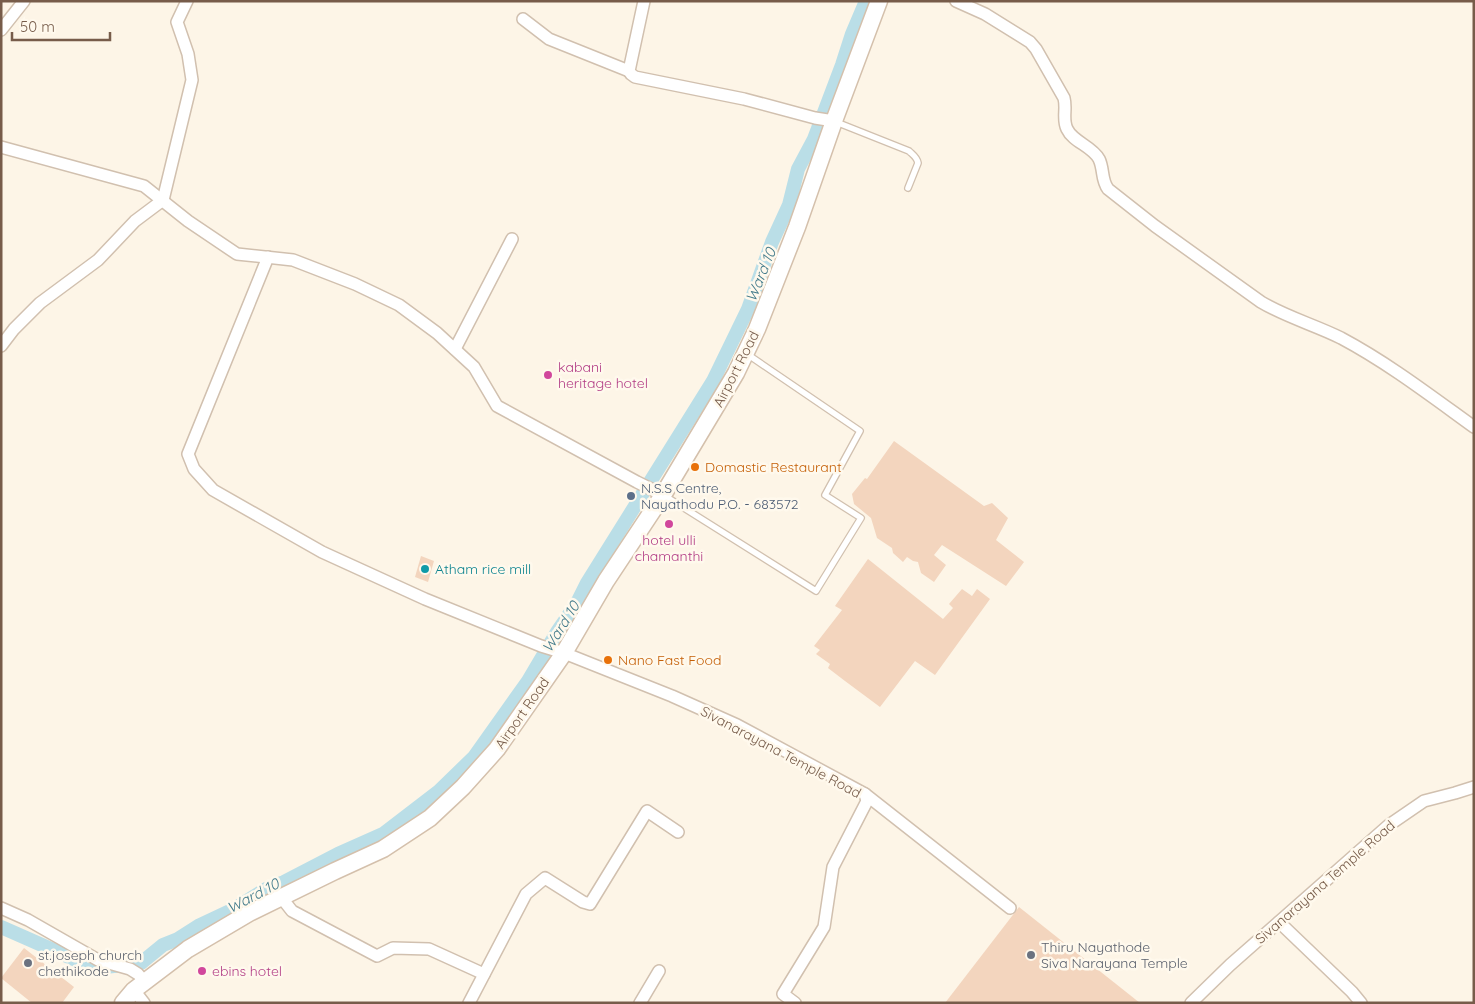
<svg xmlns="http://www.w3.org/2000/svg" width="1475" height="1004" font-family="Quicksand,sans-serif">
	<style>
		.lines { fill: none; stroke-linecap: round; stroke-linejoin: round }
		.canal { stroke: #badee7; stroke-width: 14 }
		.building { fill: #f3d5be }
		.service-casing { stroke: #d1c0af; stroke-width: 8 }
		.minor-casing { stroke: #d1c0af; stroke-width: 14 }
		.secondary-casing { stroke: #d4c0ac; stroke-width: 19 }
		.service { stroke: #fff; stroke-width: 5.5 }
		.minor { stroke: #fff; stroke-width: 11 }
		.secondary { stroke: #fff; stroke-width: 16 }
		.hotel-dot { fill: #d1479c; stroke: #fff9ed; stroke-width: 2 }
		.food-dot { fill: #e8710a; stroke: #fff9ed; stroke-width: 2 }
		.service-dot { fill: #5c6f8a; stroke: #fff9ed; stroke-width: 2 }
		.culture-dot { fill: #0f9aa8; stroke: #fff9ed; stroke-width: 2 }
		.worship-dot { fill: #6b7280; stroke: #fff9ed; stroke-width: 2 }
		.labels { text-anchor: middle; stroke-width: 5; stroke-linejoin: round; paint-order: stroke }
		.hotel-label { font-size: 14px; fill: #b23c85; stroke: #fff9ed; text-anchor: start }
		.street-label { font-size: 14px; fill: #775c4a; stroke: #fff9ed }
		.food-label { font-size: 14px; fill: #c56008; stroke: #fff9ed; text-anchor: start }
		.service-label { font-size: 14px; fill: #4e5e75; stroke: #fff9ed; text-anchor: start }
		.culture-label { font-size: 14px; fill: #0d838f; stroke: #fff9ed; text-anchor: start }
		.worship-label { font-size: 14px; fill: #5b616d; stroke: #fff9ed; text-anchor: start }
		.water-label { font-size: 15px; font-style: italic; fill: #437b8b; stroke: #fff9ed }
	</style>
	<rect width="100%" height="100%" fill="#fdf5e7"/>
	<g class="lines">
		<!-- canal -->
		<polyline class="canal" points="1,927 85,964 105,967 141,963 163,945 178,939 200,925 234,909 266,889 284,882 338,854 383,834 439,791 474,757 528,681 557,632 577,603 587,583 713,381 748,309 772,242 789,205 798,169 814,139 842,65 852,34 866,1"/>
	</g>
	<!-- building -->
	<g class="building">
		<polygon points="894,441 984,506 992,503 1008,518 996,540 1024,562 1006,586 942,545 934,555 946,565 934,582 921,573 918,562 913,561 907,557 903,562 893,553 892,548 877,538 871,518 854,504 852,494 865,478 867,479"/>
		<polygon points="421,556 434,561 428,582 415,577"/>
		<polygon points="868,559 943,619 953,608 949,604 962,589 972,596 977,589 990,599 935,675 915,661 880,707 845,681 828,668 830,664 816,654 820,650 814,646 842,610 835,606"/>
		<polygon points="1019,907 1140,1003 945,1003"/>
		<polygon points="24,948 74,987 62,1003 32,1003 1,978"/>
	</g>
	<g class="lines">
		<!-- service casing -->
		<g class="service-casing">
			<g id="service">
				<path d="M836 122 909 151C913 155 917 157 918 163L908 188"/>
				<polyline points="665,496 816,591 861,518 825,495 860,431 747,354"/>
			</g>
		</g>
		<!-- minor casing -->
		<g class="minor-casing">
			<g id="minor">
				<polyline points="644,1 629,71 631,74 635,77 744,99 815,118 834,121"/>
				<path d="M956 1 985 14 1030 42 1036 49 1064 98C1067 109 1062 119 1067 129 1073 142 1092 146 1099 159 1104 169 1101 180 1108 189L1155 226 1261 302C1286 317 1315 325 1341 338 1388 363 1431 396 1474 427"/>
				<polyline points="523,19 549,39 629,71"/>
				<polyline points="1,30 24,1"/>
				<polyline points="1,147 144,186 188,221 237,254 293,260 355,284 399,305 437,333 474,367 497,406 637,482 663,495"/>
				<polyline points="268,257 188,454 194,469 213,490 322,552 425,599 541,646 564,653 672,696 737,725 865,794 867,801 833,867 824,927 783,994 795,1003"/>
				<polyline points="1,346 14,329 40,303 98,260 135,221 163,200 192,80 188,54 177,22 187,1"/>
				<polyline points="455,349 512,239"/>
				<polyline points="865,794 1010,908"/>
				<polyline points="281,897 292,911 377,956 393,948 429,949 484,974"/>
				<polyline points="1,908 28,920 98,960 130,969 138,974 145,982"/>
				<polyline points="1279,922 1352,992 1361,1003"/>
				<polyline points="134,990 144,1003"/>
				<polyline points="469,1003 526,894 545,878 583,902 590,904 647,811 678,832"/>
				<polyline points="640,1003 659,971"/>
				<polyline points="1191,1003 1230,965 1389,825 1424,801 1455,793 1474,787"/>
			</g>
		</g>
		<!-- secondary casing -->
		<g class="secondary-casing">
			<polyline id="secondary" points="123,1003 134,990 188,949 249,913 335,871 383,849 430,818 463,787 497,749 564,653 606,581 663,495 736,373 757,329 797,227 834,121 879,1"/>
		</g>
		<!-- service -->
		<use href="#service" class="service"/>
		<!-- minor -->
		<use href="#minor" class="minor"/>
		<!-- secondary -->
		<use href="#secondary" class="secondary"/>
	</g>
	<!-- markers -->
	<g class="hotel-dot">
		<circle cx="548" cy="375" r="5"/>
		<circle cx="669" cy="524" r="5"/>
		<circle cx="202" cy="971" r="5"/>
	</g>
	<g class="food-dot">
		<circle cx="695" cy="467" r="5"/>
		<circle cx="608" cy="660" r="5"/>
	</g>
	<circle class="service-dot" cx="631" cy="496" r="5"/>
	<circle class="culture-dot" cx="425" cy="569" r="5"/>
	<g class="worship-dot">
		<circle cx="1031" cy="955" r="5"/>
		<circle cx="28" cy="963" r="5"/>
	</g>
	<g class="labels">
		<!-- hotel labels -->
		<g class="hotel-label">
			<text x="558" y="372">kabani<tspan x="558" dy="16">heritage hotel</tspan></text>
			<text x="669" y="545" text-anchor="middle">hotel ulli<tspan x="669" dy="16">chamanthi</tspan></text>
			<text x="212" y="976">ebins hotel</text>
		</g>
		<!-- street labels -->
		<g class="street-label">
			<text transform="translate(736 369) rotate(-63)" y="5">Airport Road</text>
			<text transform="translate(522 713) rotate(-55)" y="5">Airport Road</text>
			<text transform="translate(781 752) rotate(28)" y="5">Sivanarayana Temple Road</text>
			<text transform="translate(1325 882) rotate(-41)" y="5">Sivanarayana Temple Road</text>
		</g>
		<!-- food labels -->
		<g class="food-label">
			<text x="705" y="472">Domastic Restaurant</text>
			<text x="618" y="665">Nano Fast Food</text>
		</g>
		<!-- service labels -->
		<g class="service-label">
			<text x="641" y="493">N.S.S Centre,<tspan x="641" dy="16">Nayathodu P.O. - 683572</tspan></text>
		</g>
		<!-- culture labels -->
		<g class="culture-label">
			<text x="435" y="574">Atham rice mill</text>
		</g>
		<!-- worship labels -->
		<g class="worship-label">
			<text x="1041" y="952">Thiru Nayathode<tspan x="1041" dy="16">Siva Narayana Temple</tspan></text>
			<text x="38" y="960">st.joseph church<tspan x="38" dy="16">chethikode</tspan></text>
		</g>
		<!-- water labels -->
		<g class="water-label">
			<text transform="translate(761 275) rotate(-68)" y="5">Ward 10</text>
			<text transform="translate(561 627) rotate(-58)" y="5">Ward 10</text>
			<text transform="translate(253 896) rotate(-28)" y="5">Ward 10</text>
		</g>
	</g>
	<!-- border -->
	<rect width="1475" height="1004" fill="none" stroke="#775c4a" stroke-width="5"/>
	<!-- scale -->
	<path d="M12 32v8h98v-8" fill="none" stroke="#775c4a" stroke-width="2.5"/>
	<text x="20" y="32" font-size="15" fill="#775c4a" stroke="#fff9ed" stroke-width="4" paint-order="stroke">50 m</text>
</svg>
